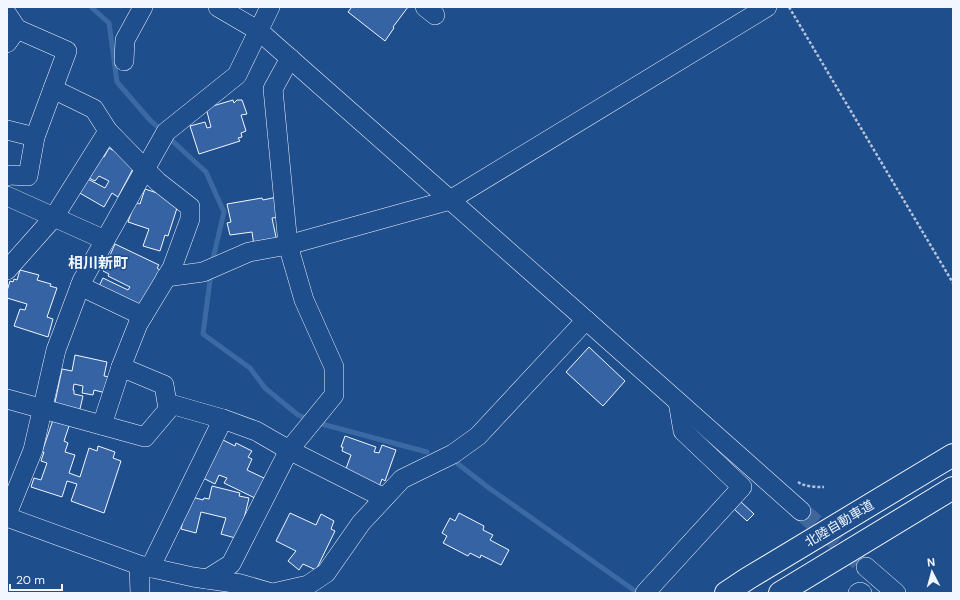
<svg xmlns="http://www.w3.org/2000/svg" width="960" height="600" font-family="'DM Sans','Noto Sans JP',sans-serif">
	<style>
		.lines { fill: none; stroke-linecap: round; stroke-linejoin: round }
		.stream { stroke: #3b69a3; stroke-width: 5 }
		.building { fill: #3563a3; stroke: #f2f6ff }
		.minor-tunnel { stroke: #3f679d; stroke-width: 19; stroke-dasharray: 19 10; stroke-linecap: butt }
		.minor-casing { stroke: #f2f6ff; stroke-width: 20 }
		.highway-casing { stroke: #f2f6ff; stroke-width: 24 }
		.path { stroke: #b3c4dc; stroke-width: 2.5; stroke-dasharray: 3 2; stroke-linecap: butt }
		.minor { stroke: #1f4e8c; stroke-width: 19 }
		.highway { stroke: #1f4e8c; stroke-width: 22 }
		.labels { text-anchor: middle; stroke-width: 3; stroke-linejoin: round; paint-order: stroke }
		.street-label { font-size: 13px; fill: #f2f6ff; stroke: #1f4e8c }
		.quarter-label { font-size: 15px; font-weight: bold; fill: #f2f6ff; stroke: #1f4e8c }
	</style>
	<rect width="100%" height="100%" fill="#1f4e8c"/>
	<g class="lines">
		<!-- stream -->
		<g class="stream">
			<polyline points="91,7 109,23 117,82 149,119 162,131"/>
			<polyline points="168,137 206,172 224,212 212,263"/>
			<polyline points="211,273 203,334 250,368 265,388 298,415 308,419"/>
			<polyline points="318,423 427,452"/>
			<polyline points="458,464 489,488 638,593"/>
		</g>
	</g>
	<!-- building -->
	<g class="building">
		<polygon points="350,7 408,7 393,27 394,28 385,41 348,12 351,8"/>
		<polygon points="233,100 234,103 237,100 242,100 247,114 241,115 246,131 241,133 242,137 238,138 240,141 199,154 190,126 205,122 207,128 211,127 206,108"/>
		<polygon points="109,148 136,163 118,197 112,193 104,207 78,192 86,178 105,188 109,181 99,176 95,181 89,178 102,156 104,157"/>
		<polygon points="145,189 166,196 177,208 168,236 165,235 160,251 143,246 149,229 128,222 135,202 140,204"/>
		<polygon points="277,197 280,217 272,218 277,242 254,246 252,232 230,235 227,223 231,222 227,204 262,198 263,200"/>
		<polygon points="115,244 159,265 157,268 160,270 141,308 97,290 103,278 128,290 130,287 108,276 109,274 103,271"/>
		<polygon points="20,270 39,275 37,280 51,284 50,286 57,288 47,317 53,319 48,337 14,326 20,309 25,310 27,304 7,298 7,291 10,281 13,282 14,279 17,280"/>
		<polygon points="589,347 625,381 603,406 566,372"/>
		<polygon points="75,355 107,362 104,376 110,377 106,393 94,390 93,395 82,393 83,386 74,384 73,390 74,390 74,394 83,396 79,413 54,407 62,369 72,371"/>
		<polygon points="54,417 70,423 64,441 68,443 65,452 75,455 69,473 80,477 89,448 97,451 98,446 115,452 113,458 121,461 104,513 71,501 77,484 67,481 62,497 31,487 34,478 41,480 47,463 41,461 44,452 42,452"/>
		<polygon points="345,436 376,447 374,452 379,453 382,445 396,450 385,481 382,479 379,487 344,474 351,455 342,451 343,447 341,447"/>
		<polygon points="219,438 235,446 236,443 252,451 248,457 252,459 247,470 266,479 257,499 224,483 227,478 219,475 215,484 201,477"/>
		<polygon points="212,486 240,493 239,496 249,498 239,539 221,534 226,518 201,512 196,533 181,529 188,501 192,497 203,500 204,498 209,499"/>
		<polygon points="741,502 754,514 747,521 734,509"/>
		<polygon points="290,513 316,525 321,514 334,521 331,529 335,531 316,570 303,564 299,570 288,561 296,551 276,541"/>
		<polygon points="459,513 484,526 483,530 493,535 490,540 509,550 501,565 481,555 480,558 470,553 468,556 443,543 447,536 442,533 450,518 455,521"/>
	</g>
	<g class="lines">
		<!-- minor-tunnel -->
		<polyline class="minor-tunnel" points="801,511 866,567"/>
		<!-- minor casing -->
		<g class="minor-casing">
			<g id="minor">
				<polyline points="218,7 259,31 586,320 801,511"/>
				<polyline points="425,7 435,15"/>
				<polyline points="7,14 17,29 67,51 35,137 28,176 8,175 7,176"/>
				<polyline points="7,43 17,29"/>
				<polyline points="124,61 125,40 143,7"/>
				<polyline points="53,89 94,109 108,131 145,169 158,182 190,207 190,219 172,268 138,324 121,367 102,425"/>
				<polyline points="7,130 35,137"/>
				<polyline points="7,196 105,240"/>
				<polyline points="7,270 54,217 108,131"/>
				<polyline points="166,277 203,272 249,252 288,245 450,200 767,7"/>
				<polyline points="80,286 143,316"/>
				<polyline points="121,367 164,385 167,403 223,419 256,431 289,450 384,498"/>
				<polyline points="7,399 145,437 172,405"/>
				<polyline points="7,514 33,450 56,350 82,281 166,132 237,75 270,7"/>
				<polyline points="7,517 139,565 193,577 241,584 272,593"/>
				<polyline points="139,565 140,593"/>
				<polyline points="866,567 896,593"/>
				<polyline points="150,568 223,419"/>
				<polyline points="207,579 231,564 289,450 334,395 334,367 304,300 288,245 273,89 290,58"/>
				<polyline points="273,593 308,585 326,573 361,523 402,479 453,454 478,436 586,320"/>
				<polyline points="645,593 742,487 683,431 678,402"/>
				<polyline points="858,593 860,592 862,593"/>
			</g>
		</g>
		<!-- highway casing -->
		<g class="highway-casing">
			<g id="highway">
				<polyline points="726,593 747,579 953,455"/>
				<polyline points="780,593 953,488"/>
			</g>
		</g>
		<!-- path -->
		<g class="path">
			<polyline points="789,7 953,283"/>
			<path d="M798 482C805 487 816 487 824 487"/>
		</g>
		<!-- minor -->
		<use href="#minor" class="minor"/>
		<!-- highway -->
		<use href="#highway" class="highway"/>
	</g>
	<g class="labels">
		<!-- street labels -->
		<g class="street-label">
			<text transform="translate(839 523) rotate(-31)" y="5">北陸自動車道</text>
		</g>
		<!-- quarter labels -->
		<g class="quarter-label">
			<text x="98" y="268">相川新町</text>
		</g>
	</g>
	<!-- border -->
	<rect width="960" height="600" fill="none" stroke="#f2f6ff" stroke-width="16"/>
	<!-- north arrow -->
	<g transform="translate(932 572) rotate(354)" stroke="#1f4e8c" stroke-width="3" paint-order="stroke">
	<path d="M0-3L7 15L0 10L-7 15Z" fill="#f2f6ff"/>
	<text y="-6" font-size="11" font-weight="bold" text-anchor="middle" fill="#f2f6ff">N</text>
	</g>
	<!-- scale -->
	<path d="M10 584v6h52v-6" fill="none" stroke="#f2f6ff" stroke-width="2"/>
	<text x="16" y="584" font-size="12" fill="#f2f6ff" stroke="#1f4e8c" stroke-width="3" paint-order="stroke">20 m</text>
</svg>
